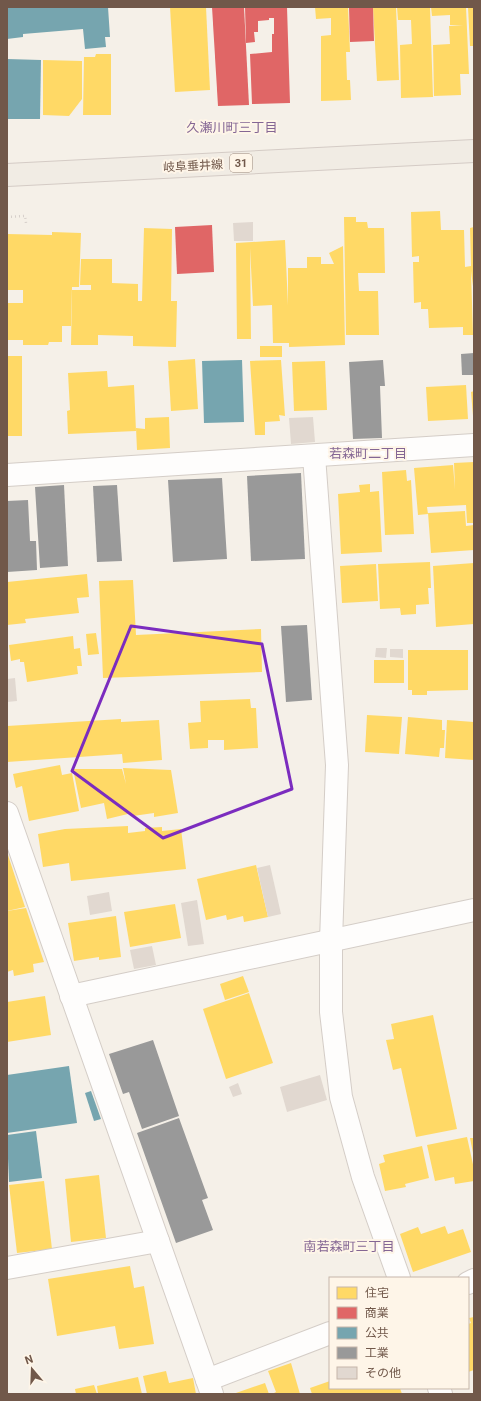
<svg xmlns="http://www.w3.org/2000/svg" width="481" height="1401" font-family="Roboto,'Noto Sans JP',sans-serif">
	<style>
		.homes { fill: #ffd966 }
		.shops { fill: #e06666 }
		.public { fill: #76a5af }
		.industry { fill: #999 }
		.building { fill: #e1d8d0 }
		.lines { fill: none; stroke-linecap: round; stroke-linejoin: round }
		.minor-casing { stroke: #d4cdc7; stroke-width: 24 }
		.primary-casing { stroke: #d4cbc5; stroke-width: 24 }
		.path { stroke: #d6cfca; stroke-width: 2.5; stroke-dasharray: 1 3; stroke-linecap: butt }
		.minor { stroke: #fefdfc; stroke-width: 22 }
		.primary { stroke: #f1ece4; stroke-width: 22 }
		.marked { fill: none; stroke: #7b2cbf; stroke-width: 3; stroke-linejoin: round }
		.labels { text-anchor: middle; stroke-width: 4; stroke-linejoin: round; paint-order: stroke }
		.shield { fill: #fef5e8; stroke: #9b8779; stroke-width: 1 }
		.shield-label { font-size: 11px; font-weight: bold; fill: #71584a }
		.street-label { font-size: 12px; fill: #71584a; stroke: #fef5e8 }
		.neighbourhood-label { font-size: 13px; fill: #846694; stroke: #fef5e8 }
	</style>
	<rect width="100%" height="100%" fill="#f5f0e8"/>
	<!-- homes -->
	<g class="homes">
		<polygon points="170,7 206,7 210,90 175,92"/>
		<polygon points="315,7 348,7 350,52 346,52 347,80 350,80 351,100 321,101 321,36 331,35 331,18 316,19"/>
		<polygon points="373,7 396,7 399,80 377,81"/>
		<polygon points="397,7 430,7 433,97 401,98 400,45 412,44 411,20 398,20"/>
		<polygon points="431,7 466,7 469,74 460,74 461,95 434,96 433,45 450,44 449,26 463,25 450,25 450,15 432,16"/>
		<polygon points="468,7 474,7 474,46 470,46"/>
		<polygon points="96,54 111,54 111,115 83,115 84,57 95,57"/>
		<polygon points="43,60 82,61 82,99 69,116 43,115"/>
		<polygon points="440,211 441,230 464,230 465,267 471,266 470,228 474,227 474,294 471,271 473,335 463,335 463,327 429,328 428,309 421,309 421,302 414,303 413,262 419,262 419,256 412,257 411,212"/>
		<polygon points="344,217 356,217 356,222 367,222 368,228 384,228 385,273 358,273 359,291 378,291 379,335 346,335"/>
		<polygon points="144,228 172,229 171,301 177,301 176,347 133,346 133,336 98,335 98,345 71,345 72,290 91,290 91,285 80,285 81,259 112,259 112,283 138,284 138,301 142,301"/>
		<polygon points="52,232 81,233 79,287 72,287 71,326 62,326 62,342 49,342 48,345 23,345 23,340 7,340 7,303 23,303 23,290 7,290 7,234 52,235"/>
		<polygon points="285,240 288,305 275,306 288,305 288,268 307,268 307,257 321,257 321,264 334,264 329,253 343,246 345,345 289,347 289,343 273,343 272,305 253,306 250,248 251,339 237,339 236,243"/>
		<rect x="260" y="346" width="22" height="11"/>
		<rect x="7" y="356" width="15" height="80"/>
		<polygon points="195,359 198,409 171,411 168,361"/>
		<polygon points="281,360 285,416 279,415 280,421 265,422 265,435 255,435 250,361"/>
		<polygon points="325,361 327,410 294,411 292,362"/>
		<polygon points="107,371 108,387 134,385 136,431 68,434 67,411 70,410 68,373"/>
		<polygon points="466,385 468,419 428,421 426,387"/>
		<polygon points="474,391 474,416 473,416 471,392"/>
		<polygon points="169,417 170,448 137,450 136,428 145,429 145,418"/>
		<polygon points="474,462 474,523 467,523 466,505 427,507 428,514 418,515 414,468 453,465 455,489 454,463"/>
		<polygon points="406,470 407,481 411,480 414,534 385,535 382,472"/>
		<polygon points="370,484 370,492 379,491 382,552 341,554 338,494 360,492 359,485"/>
		<polygon points="465,511 466,526 474,525 474,550 431,553 428,513"/>
		<polygon points="430,562 431,588 428,588 429,604 416,605 416,614 401,615 400,608 380,609 378,564"/>
		<polygon points="474,563 474,624 436,627 433,566"/>
		<polygon points="376,564 378,601 342,603 340,566"/>
		<polygon points="87,574 89,597 77,598 79,613 25,619 26,623 7,625 7,582"/>
		<polygon points="133,580 136,635 261,629 262,672 103,678 99,581"/>
		<polygon points="96,633 99,654 88,655 86,634"/>
		<polygon points="73,636 74,649 80,648 82,666 77,666 78,674 27,682 24,662 20,662 20,659 11,661 9,645"/>
		<polygon points="408,650 468,650 468,690 427,691 427,695 412,695 412,690 408,690"/>
		<rect x="374" y="660" width="30" height="23"/>
		<polygon points="250,699 251,708 256,708 258,748 224,750 224,740 208,740 208,748 190,749 188,723 201,722 200,701"/>
		<polygon points="367,715 402,717 399,754 365,752"/>
		<polygon points="408,717 442,720 442,730 445,730 444,748 440,748 439,757 405,754"/>
		<polygon points="121,719 121,722 159,720 162,760 123,763 122,754 7,762 7,726"/>
		<polygon points="447,720 474,722 474,760 445,758"/>
		<polygon points="60,765 62,775 72,773 79,811 29,821 22,786 16,788 13,774"/>
		<polygon points="123,768 171,770 178,813 154,817 154,813 133,816 132,813 107,819 104,803 81,808 73,769 122,769 126,784"/>
		<polygon points="128,826 128,833 145,831 145,828 162,827 162,831 181,829 186,869 71,881 69,863 43,867 38,834 65,829"/>
		<polygon points="7,852 25,907 7,911"/>
		<polygon points="256,865 268,917 244,922 243,916 227,920 226,915 206,920 197,879"/>
		<polygon points="175,904 181,938 130,947 124,912"/>
		<polygon points="26,908 44,962 33,964 34,972 14,976 13,970 7,972 7,911"/>
		<polygon points="116,916 121,957 99,960 99,957 74,961 68,923"/>
		<polygon points="243,976 249,992 225,1000 220,984"/>
		<polygon points="249,993 273,1063 226,1079 203,1009"/>
		<polygon points="45,996 51,1035 7,1042 7,1002"/>
		<polygon points="433,1015 457,1129 416,1137 401,1068 393,1070 386,1040 394,1039 391,1024"/>
		<polygon points="467,1137 474,1169 474,1181 455,1184 454,1177 435,1181 427,1145"/>
		<polygon points="470,1138 474,1138 474,1153 473,1153"/>
		<polygon points="422,1146 429,1178 405,1184 406,1187 385,1191 379,1164 385,1162 383,1155"/>
		<polygon points="99,1175 106,1238 71,1242 65,1179"/>
		<polygon points="44,1181 52,1249 17,1253 9,1185"/>
		<polygon points="445,1226 448,1234 463,1229 471,1252 413,1272 400,1234 418,1227 421,1234"/>
		<polygon points="130,1266 134,1288 144,1286 154,1344 119,1349 115,1326 57,1336 48,1279"/>
		<polygon points="474,1317 474,1370 468,1372 468,1324 471,1323 469,1318"/>
		<polygon points="291,1363 300,1394 272,1394 276,1392 268,1371"/>
		<polygon points="166,1371 169,1383 193,1378 196,1394 147,1394 143,1376"/>
		<polygon points="138,1377 142,1394 98,1394 97,1386"/>
		<polygon points="330,1381 330,1388 400,1388 402,1394 312,1394 310,1388"/>
		<polygon points="265,1383 269,1394 233,1394"/>
		<polygon points="94,1385 97,1394 76,1394 75,1389"/>
	</g>
	<!-- shops -->
	<g class="shops">
		<polygon points="212,7 244,7 249,105 218,106"/>
		<polygon points="245,7 287,7 290,103 252,104 250,54 272,52 272,34 274,34 274,18 269,18 269,20 258,21 258,32 254,32 255,42 246,43"/>
		<polygon points="349,7 373,7 374,41 350,42"/>
		<polygon points="212,225 214,272 177,274 175,227"/>
	</g>
	<!-- public -->
	<g class="public">
		<polygon points="7,7 108,7 110,37 105,37 106,47 85,49 83,29 23,34 23,37 7,39"/>
		<polygon points="7,59 41,60 40,119 7,119"/>
		<polygon points="242,360 244,422 204,423 202,361"/>
		<polygon points="69,1066 77,1123 7,1133 7,1075"/>
		<polygon points="91,1091 101,1119 94,1121 85,1093"/>
		<polygon points="36,1131 42,1178 9,1182 7,1135"/>
	</g>
	<!-- industry -->
	<g class="industry">
		<polygon points="474,353 474,375 462,375 461,354"/>
		<polygon points="383,360 385,386 380,386 382,438 353,439 349,362"/>
		<polygon points="301,473 305,559 251,561 247,476"/>
		<polygon points="222,478 227,559 173,562 168,480"/>
		<polygon points="64,485 68,566 40,568 35,487"/>
		<polygon points="117,485 122,561 97,562 93,486"/>
		<polygon points="28,500 30,541 36,541 37,570 7,572 7,501"/>
		<polygon points="307,625 312,700 286,702 281,626"/>
		<polygon points="153,1040 179,1116 142,1129 129,1092 123,1094 109,1054"/>
		<polygon points="179,1118 208,1198 202,1200 213,1230 176,1243 137,1133"/>
	</g>
	<!-- building -->
	<g class="building">
		<polygon points="253,222 253,241 234,241 233,223"/>
		<polygon points="313,417 315,442 291,444 289,418"/>
		<polygon points="376,648 387,648 386,658 375,657"/>
		<polygon points="390,649 403,649 403,658 390,657"/>
		<polygon points="15,678 17,701 7,702 7,679"/>
		<polygon points="270,865 281,914 268,917 257,868"/>
		<polygon points="109,892 112,911 90,915 87,896"/>
		<polygon points="197,900 204,944 188,946 181,903"/>
		<polygon points="152,946 156,965 134,969 130,950"/>
		<polygon points="320,1075 327,1100 287,1112 280,1087"/>
		<polygon points="238,1083 242,1094 233,1097 229,1087"/>
	</g>
	<g class="lines">
		<!-- minor casing -->
		<g class="minor-casing">
			<g id="minor">
				<polyline points="314,456 337,765 331,941 331,1012 341,1097 363,1177 399,1278"/>
				<polyline points="7,475 474,445"/>
				<polyline points="7,813 212,1394"/>
				<polyline points="71,996 474,910"/>
				<polyline points="7,1268 158,1241"/>
				<polyline points="468,1283 474,1280"/>
				<polyline points="207,1380 330,1333"/>
				<polyline points="439,1388 441,1394"/>
			</g>
		</g>
		<!-- primary casing -->
		<g class="primary-casing">
			<polyline id="primary" points="7,175 474,151"/>
		</g>
		<!-- path -->
		<polyline class="path" points="7,217 25,216 26,223"/>
		<!-- minor -->
		<use href="#minor" class="minor"/>
		<!-- primary -->
		<use href="#primary" class="primary"/>
	</g>
	<!-- marked area -->
	<path class="marked" d="M131 626 262 644 292 789 163 838 72 771Z"/>
	<g class="labels">
		<!-- shield labels -->
		<rect class="shield" x="230" y="154" width="22" height="18" rx="3"/>
		<g class="shield-label">
			<text x="241" y="167">31</text>
		</g>
		<!-- street labels -->
		<g class="street-label">
			<text transform="translate(193 166) rotate(-3)" y="4">岐阜垂井線</text>
		</g>
		<!-- neighbourhood labels -->
		<g class="neighbourhood-label">
			<text x="232" y="132">久瀬川町三丁目</text>
			<text x="368" y="458">若森町二丁目</text>
			<text x="349" y="1251">南若森町三丁目</text>
		</g>
	</g>
	<!-- border -->
	<rect width="481" height="1401" fill="none" stroke="#71584a" stroke-width="16"/>
	<!-- legend -->
	<rect x="329" y="1277" width="140" height="112" fill="#fef5e8" stroke="#c6b6a9"/>
	<rect x="337" y="1287" width="20" height="12" fill="#ffd966" stroke="#c6b6a9"/>
	<text x="365" y="1297" font-size="12" fill="#71584a">住宅</text>
	<rect x="337" y="1307" width="20" height="12" fill="#e06666" stroke="#c6b6a9"/>
	<text x="365" y="1317" font-size="12" fill="#71584a">商業</text>
	<rect x="337" y="1327" width="20" height="12" fill="#76a5af" stroke="#c6b6a9"/>
	<text x="365" y="1337" font-size="12" fill="#71584a">公共</text>
	<rect x="337" y="1347" width="20" height="12" fill="#999999" stroke="#c6b6a9"/>
	<text x="365" y="1357" font-size="12" fill="#71584a">工業</text>
	<rect x="337" y="1367" width="20" height="12" fill="#e1d8d0" stroke="#c6b6a9"/>
	<text x="365" y="1377" font-size="12" fill="#71584a">その他</text>
	<!-- north arrow -->
	<g transform="translate(32 1369) rotate(341)" stroke="#fef5e8" stroke-width="3" paint-order="stroke">
	<path d="M0-3L7 15L0 10L-7 15Z" fill="#71584a"/>
	<text y="-6" font-size="11" font-weight="bold" text-anchor="middle" fill="#71584a">N</text>
	</g>
</svg>
